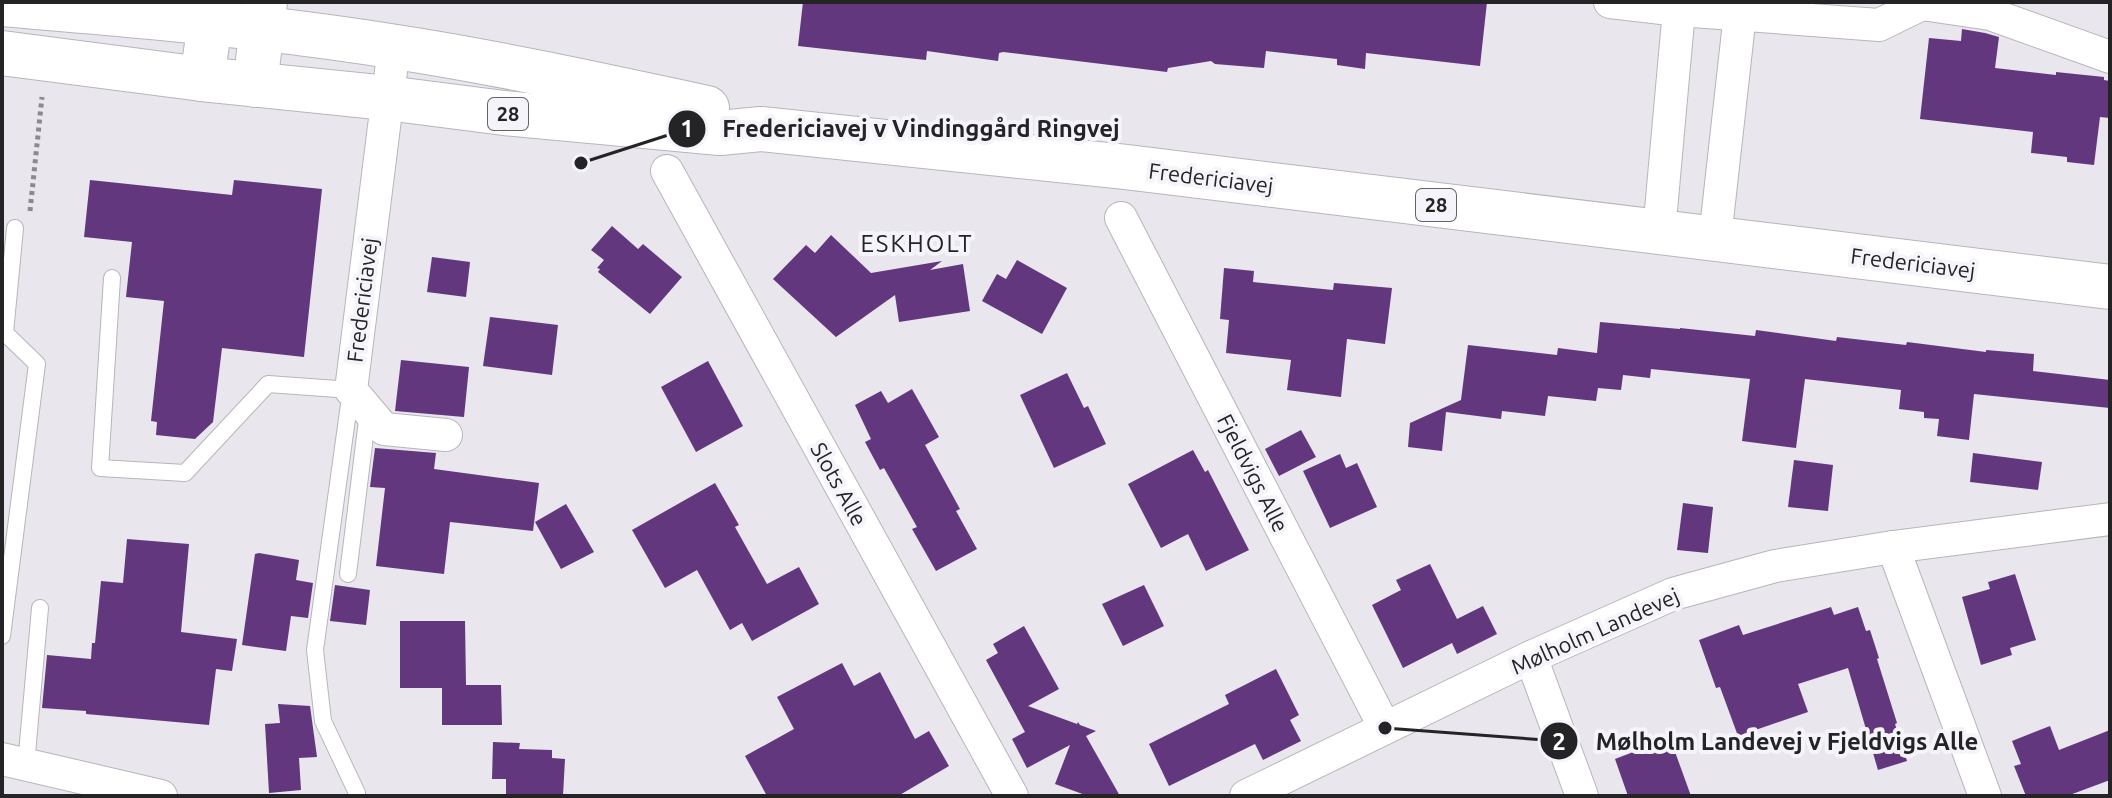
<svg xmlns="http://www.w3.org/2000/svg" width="2112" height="798" font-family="Ubuntu,sans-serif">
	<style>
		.building { fill: #62377d }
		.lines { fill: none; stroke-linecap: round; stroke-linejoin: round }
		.lane-casing { stroke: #b7b5bb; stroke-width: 18 }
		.street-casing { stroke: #b7b5bb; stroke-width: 34 }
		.secondary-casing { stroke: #b7b5bb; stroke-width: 46 }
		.primary-casing { stroke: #b7b5bb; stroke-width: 46 }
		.path { stroke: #8c8a8f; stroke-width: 5; stroke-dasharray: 4 4; stroke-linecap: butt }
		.lane { stroke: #fff; stroke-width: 16 }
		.street { stroke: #fff; stroke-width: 32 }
		.secondary { stroke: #fff; stroke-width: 44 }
		.primary { stroke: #fff; stroke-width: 44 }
		.labels { text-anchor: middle; stroke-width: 8; stroke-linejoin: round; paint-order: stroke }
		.shield { fill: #f6f4fb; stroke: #636265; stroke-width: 2 }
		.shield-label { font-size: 20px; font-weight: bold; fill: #242325 }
		.street-label { font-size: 22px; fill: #242325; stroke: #f6f4fb }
		.neighbourhood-label { font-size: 24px; letter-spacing: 2px; fill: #242325; stroke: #f6f4fb }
		.leader { fill: none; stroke: #242325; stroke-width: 3 }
		.callout-dot { fill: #242325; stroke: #f6f4fb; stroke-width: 3 }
		.mark-label { font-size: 24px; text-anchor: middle; font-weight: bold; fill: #fff }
		.callout-label { font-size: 24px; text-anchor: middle; font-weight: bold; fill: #242325; stroke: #f6f4fb; stroke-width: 8; stroke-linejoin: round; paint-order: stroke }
	</style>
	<rect width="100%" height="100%" fill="#e9e6ed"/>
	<!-- building -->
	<g class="building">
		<polygon points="803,2 1487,2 1480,66 1366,53 1365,69 1337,65 1337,59 1266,51 1264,68 1215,64 1211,61 1168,68 1167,72 1003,52 999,53 998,61 927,51 926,60 798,46"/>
		<polygon points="1962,29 1985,33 1999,37 1995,68 2056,75 2056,72 2104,77 2104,80 2110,81 2110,118 2100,117 2094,165 2067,162 2067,157 2031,153 2033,132 1920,119 1929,38 1961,41"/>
		<polygon points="90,180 232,195 234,180 322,189 304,357 222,348 213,422 195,439 156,435 157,422 151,421 164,301 126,297 132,242 84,237"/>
		<polygon points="612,226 638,249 643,244 682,277 650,314 598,272 600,269 597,268 604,260 591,250"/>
		<polygon points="831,235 871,273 942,261 930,270 963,264 970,311 899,322 895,295 836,337 773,279 806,245 815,253"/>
		<polygon points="432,257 470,262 466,297 427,292"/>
		<polygon points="1017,260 1067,288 1042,334 982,301 997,274 1006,279"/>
		<polygon points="1224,268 1254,271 1253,282 1333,290 1334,283 1392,288 1385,344 1347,339 1341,397 1287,390 1291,360 1226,353 1229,320 1220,319"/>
		<polygon points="490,317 558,325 552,375 483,366"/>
		<polygon points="1600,322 1680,329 1680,328 1755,336 1756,330 1836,341 1837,337 1906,345 1907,342 1986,352 1986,350 2034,354 2033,371 2110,380 2110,408 1974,394 1969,440 1937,436 1939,419 1924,418 1924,412 1899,409 1901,390 1805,379 1796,448 1742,441 1750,379 1651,369 1650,378 1623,375 1621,390 1598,388 1596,401 1548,396 1545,416 1502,411 1501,419 1446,412 1442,451 1408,447 1410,423 1461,400 1468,345 1557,355 1558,348 1597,353"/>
		<polygon points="401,360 469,367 464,417 395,411"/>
		<polygon points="708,361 743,426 696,452 661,387"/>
		<polygon points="1067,373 1084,408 1088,406 1106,444 1054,468 1020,395"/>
		<polygon points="912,389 939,437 925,445 960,509 956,511 977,549 936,571 912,529 917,527 884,468 880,470 865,442 871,439 855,405 881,391 888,403"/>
		<polygon points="1301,430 1316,457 1279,476 1265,449"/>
		<polygon points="375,448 436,453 434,469 539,483 533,531 450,522 444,574 376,566 385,488 370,487"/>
		<polygon points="1193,450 1205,472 1208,470 1249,550 1206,571 1188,534 1161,548 1128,484"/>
		<polygon points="1973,453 2042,462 2038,490 1970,482"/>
		<polygon points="1340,454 1346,468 1357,463 1377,507 1330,528 1303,471"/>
		<polygon points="1794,460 1833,465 1828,511 1788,507"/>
		<polygon points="715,483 739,525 735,527 767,584 799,567 819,604 752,641 742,623 730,630 697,570 665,588 632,530"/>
		<polygon points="1683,503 1713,507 1708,553 1677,550"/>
		<polygon points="566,504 594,552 561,569 535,522"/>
		<polygon points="127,539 189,544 181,632 237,639 232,671 216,669 209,725 86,714 86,711 42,708 47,655 91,659 92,643 95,643 101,581 123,583"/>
		<polygon points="259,553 299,560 296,580 313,583 308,618 291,616 286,651 242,645 255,554"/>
		<polygon points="1430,564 1457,619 1483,606 1497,634 1457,654 1452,643 1403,668 1372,605 1401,590 1396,580"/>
		<polygon points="2015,574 2036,640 2010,648 2012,655 1981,665 1962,597 1990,589 1988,582"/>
		<polygon points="335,585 370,590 366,625 330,621"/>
		<polygon points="1144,585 1164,626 1123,646 1102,604"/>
		<polygon points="1831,607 1834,615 1858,607 1866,631 1870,630 1879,658 1877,659 1897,723 1895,724 1907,761 1878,770 1848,668 1798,684 1808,712 1738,736 1720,687 1716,688 1699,640 1739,625 1743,635"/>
		<polygon points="400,621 465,621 466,685 501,685 502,725 442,725 442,688 400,688"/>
		<polygon points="1024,626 1059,689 1028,706 1077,724 1078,722 1080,725 1096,731 1086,736 1120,796 1088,796 1055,784 1070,745 1027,768 1012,739 1025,732 986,660 998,653 993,644"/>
		<polygon points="842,663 854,686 880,672 915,739 929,731 949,766 898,796 767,796 745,756 794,729 777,697"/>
		<polygon points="1276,669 1299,715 1290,720 1301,741 1263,760 1255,744 1169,786 1149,744 1229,704 1225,695"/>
		<polygon points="278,704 310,706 317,757 299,758 301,790 269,793 265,724 280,723"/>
		<polygon points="2050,726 2059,750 2110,730 2110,780 2067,796 2026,796 2014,766 2021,764 2012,741"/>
		<polygon points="1670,738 1691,796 1628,796 1615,759"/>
		<polygon points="493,742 520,743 519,749 552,750 552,758 565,759 563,796 506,796 506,779 492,779"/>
	</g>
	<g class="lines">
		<!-- lane casing -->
		<g class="lane-casing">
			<g id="lane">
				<polyline points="112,278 100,468 185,473 268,384 351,390 315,650 323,721 357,793"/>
				<polyline points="348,574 368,412"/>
				<polyline points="2,636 37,364 5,333 15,228"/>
				<polyline points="26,765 40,608"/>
			</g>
		</g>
		<!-- street casing -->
		<g class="street-casing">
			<g id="street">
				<polyline points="1610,2 1679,10 1879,25 1922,4"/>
				<polyline points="1922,4 1990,14 2110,57"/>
				<polyline points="394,47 351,390 384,429 446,435"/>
				<polyline points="667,171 1012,796"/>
				<polyline points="1121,218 1385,728"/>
				<polyline points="1659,232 1679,10"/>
				<polyline points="1715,238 1740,14"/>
				<polyline points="1893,547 1985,796"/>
				<polyline points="1531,657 1582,796"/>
				<polyline points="2,759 161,796"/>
				<polyline points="1246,796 1531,657 1673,594 1775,566 1893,547 2110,519"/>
			</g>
		</g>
		<!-- secondary casing -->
		<g class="secondary-casing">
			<g id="secondary">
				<polyline points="202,79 213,2"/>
				<polyline points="255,85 265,2"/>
			</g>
		</g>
		<!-- primary casing -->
		<g class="primary-casing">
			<g id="primary">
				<path d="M2 4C134 15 265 26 396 47 500 63 604 86 707 108"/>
				<polyline points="2,53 202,79 387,98 504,113 720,133 761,129 1126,167 2110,287"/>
			</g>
		</g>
		<!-- path -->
		<polyline class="path" points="30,211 42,97"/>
		<!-- lane -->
		<use href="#lane" class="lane"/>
		<!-- street -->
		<use href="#street" class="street"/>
		<!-- secondary -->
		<use href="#secondary" class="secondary"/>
		<!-- primary -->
		<use href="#primary" class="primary"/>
	</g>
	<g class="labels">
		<!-- shield labels -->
		<g class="shield">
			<rect x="488" y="98" width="40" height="32" rx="6"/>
			<rect x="1416" y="189" width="40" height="32" rx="6"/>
		</g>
		<g class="shield-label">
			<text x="508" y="121">28</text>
			<text x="1436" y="212">28</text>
		</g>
		<!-- street labels -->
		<g class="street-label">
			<text transform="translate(1211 178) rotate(7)" y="8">Fredericiavej</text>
			<text transform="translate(1913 263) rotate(7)" y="8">Fredericiavej</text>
			<text transform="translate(362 300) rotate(-83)" y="8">Fredericiavej</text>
			<text transform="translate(1253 473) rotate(63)" y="8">Fjeldvigs Alle</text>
			<text transform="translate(839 484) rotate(61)" y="8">Slots Alle</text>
			<text transform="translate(1595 631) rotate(-24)" y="8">Mølholm Landevej</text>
		</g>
		<!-- neighbourhood labels -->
		<g class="neighbourhood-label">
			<text x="917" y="252">ESKHOLT</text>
		</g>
	</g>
	<!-- callouts -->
	<path class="leader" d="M581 163L687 129M1385 728L1559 741"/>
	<g class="callout-dot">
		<circle cx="581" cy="163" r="8"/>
		<circle cx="1385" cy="728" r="8"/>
		<circle cx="687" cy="129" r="20"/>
		<circle cx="1559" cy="741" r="20"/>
	</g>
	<g class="mark-label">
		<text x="687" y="137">1</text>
		<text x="1559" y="750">2</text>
	</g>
	<g class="callout-label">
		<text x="921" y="137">Fredericiavej v Vindinggård Ringvej</text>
		<text x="1787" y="750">Mølholm Landevej v Fjeldvigs Alle</text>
	</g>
	<!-- border -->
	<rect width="2112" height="798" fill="none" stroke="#242325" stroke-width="8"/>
</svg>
